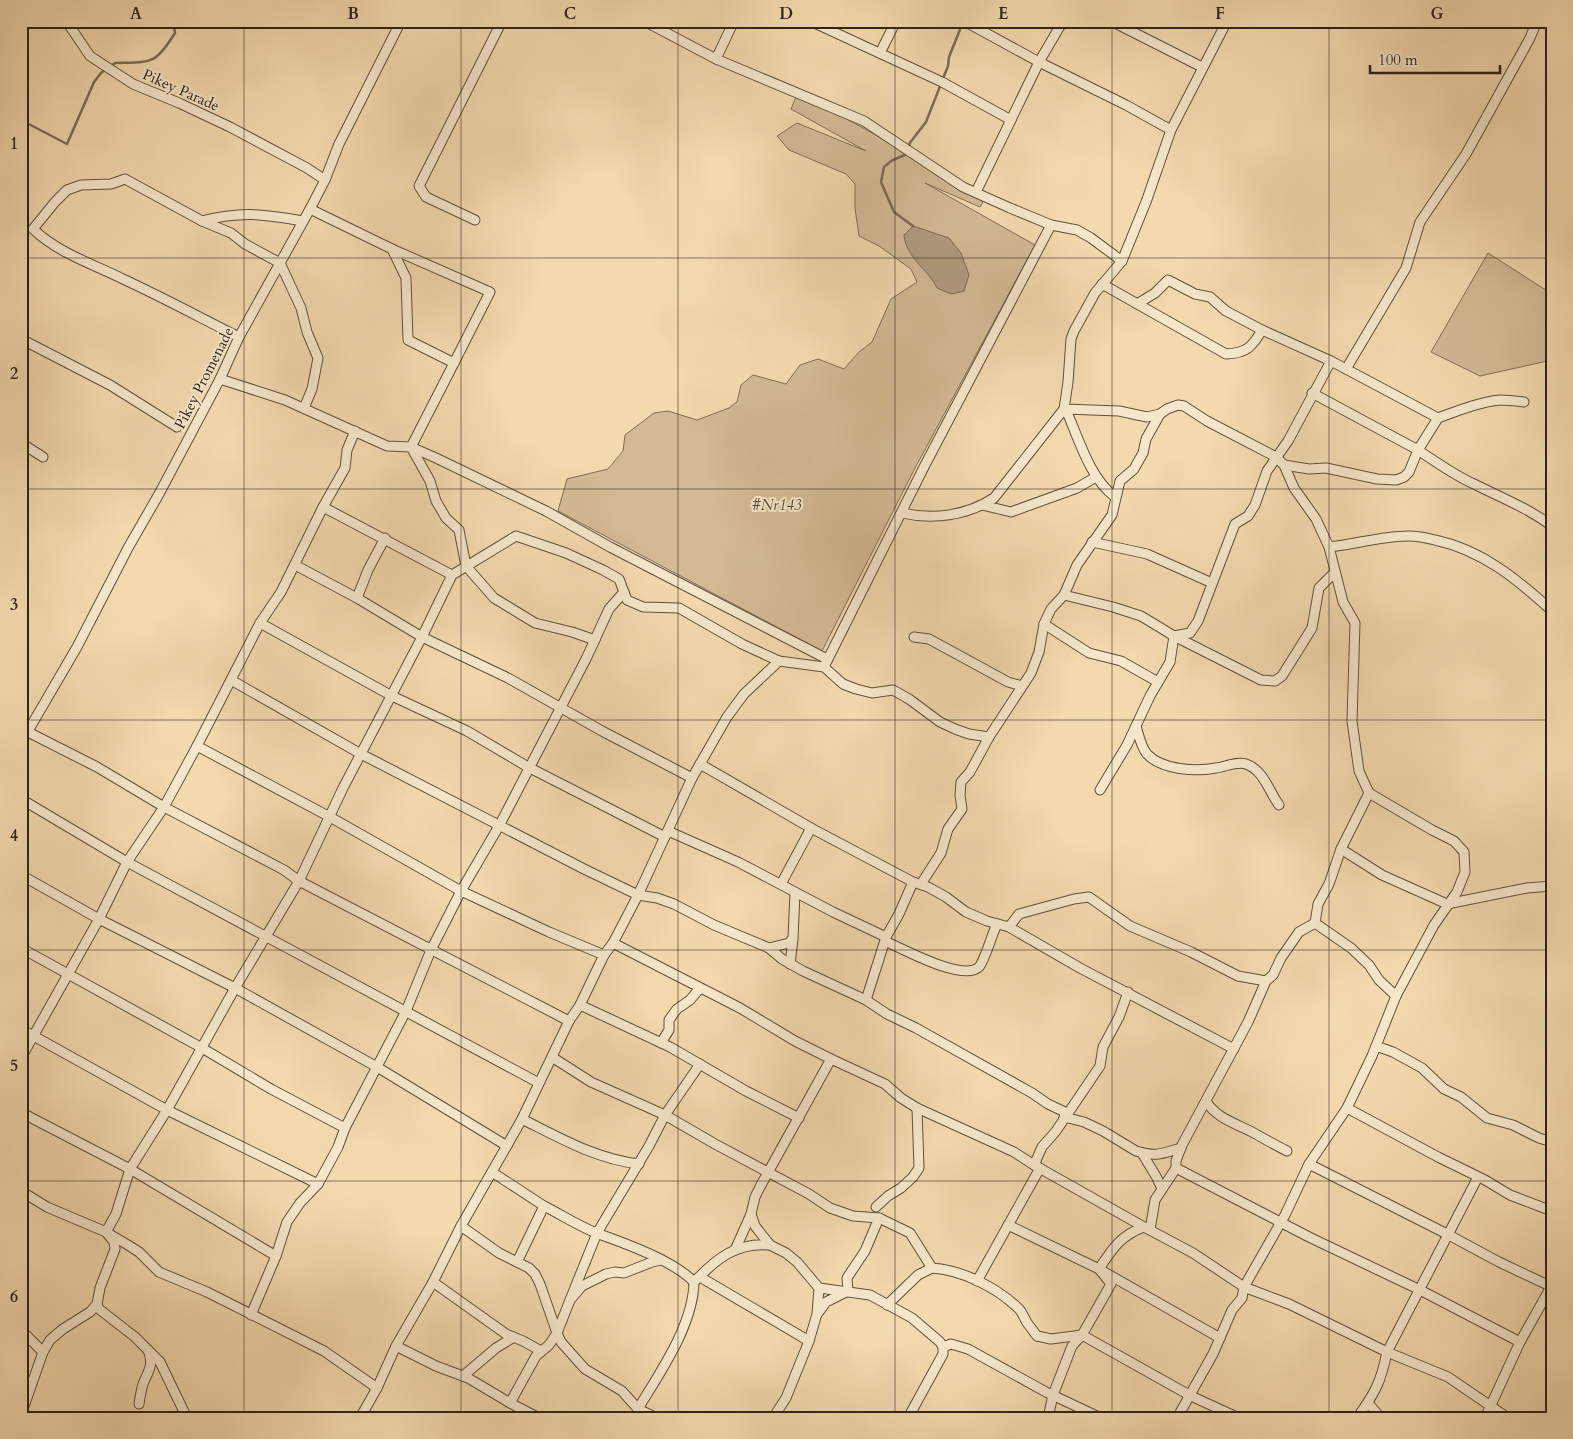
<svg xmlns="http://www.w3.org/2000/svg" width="1573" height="1439" font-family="Cardo,serif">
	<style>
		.green { fill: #d2ba95; stroke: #806e58 }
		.water { fill: #b09b7c; stroke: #7c6b55 }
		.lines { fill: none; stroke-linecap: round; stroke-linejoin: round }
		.stream { stroke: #7c6b55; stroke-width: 2.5 }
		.minor-casing { stroke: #5f503f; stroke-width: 11 }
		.minor { stroke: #f7e6ca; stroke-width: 9 }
		.grid { fill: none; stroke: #2e221a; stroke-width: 1; stroke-opacity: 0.55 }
		.labels { text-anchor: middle; stroke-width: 4; stroke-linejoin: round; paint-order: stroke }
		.street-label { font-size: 15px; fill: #2e221a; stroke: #f7e6ca }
		.park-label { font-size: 15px; font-style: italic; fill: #574839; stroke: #f7e6ca }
		.neatline { fill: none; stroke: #2e221a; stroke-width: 2 }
		.grid-label { font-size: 16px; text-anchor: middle; font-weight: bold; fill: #2e221a }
	</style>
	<rect width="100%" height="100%" fill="#f3d9ae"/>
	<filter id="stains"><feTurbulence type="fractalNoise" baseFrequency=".004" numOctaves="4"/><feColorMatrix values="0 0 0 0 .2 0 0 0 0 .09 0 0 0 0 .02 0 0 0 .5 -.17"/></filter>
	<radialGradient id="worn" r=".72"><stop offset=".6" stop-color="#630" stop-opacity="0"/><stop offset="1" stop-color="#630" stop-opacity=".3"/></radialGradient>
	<!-- green -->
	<g class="green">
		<path d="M796 97C809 104 823 106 835 113 886 139 935 170 984 200L980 207 925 183 1035 245 914 470 822 651 558 511 567 479 608 469 623 451 625 435 654 413 668 411 697 420 729 408 737 402 741 385 753 375 786 384 800 365 818 359 844 369 859 352 872 342 891 299 917 282 911 269 879 246 859 236 855 208V184L846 174 789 150 777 136 797 123 866 151 791 109Z"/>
		<polygon points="1488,253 1552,294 1552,360 1480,376 1431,352"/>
	</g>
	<!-- water -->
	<path class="water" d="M913 226 949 238 961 253 969 275 964 291 951 294 937 288C928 269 906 258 904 235Z"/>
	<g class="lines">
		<!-- stream -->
		<g class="stream">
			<path d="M111 66 115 63C152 62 155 65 175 33L173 21"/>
			<polyline points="21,120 67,144 94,82 101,73 106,69"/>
			<polyline points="911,149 909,144 926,122 948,66 949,57 963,22"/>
			<polyline points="909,153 891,161 884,167 881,182 894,212 913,226"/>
		</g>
		<!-- minor casing -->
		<g class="minor-casing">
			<g id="minor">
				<polyline points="58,21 69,25 90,56 133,84 179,103 230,127 307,168 325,180"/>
				<polyline points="644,21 716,59 864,121 963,187 1010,208 1051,225 924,467 824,667"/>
				<polyline points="810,21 942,82 1011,120"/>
				<polyline points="964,21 1039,62 1126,105 1171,130"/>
				<polyline points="1111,21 1202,67"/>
				<polyline points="880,53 896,21"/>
				<polyline points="716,59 734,21"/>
				<polyline points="976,192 1039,62 1063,21"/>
				<polyline points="310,209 392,249 490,292 454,363"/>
				<polyline points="475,220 426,197 419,186 502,21"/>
				<polyline points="202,221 231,233 245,244 280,263 301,308 307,332 318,358 312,389 304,408"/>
				<polyline points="1051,225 1077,230 1091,238 1122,261"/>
				<polyline points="392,249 406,278 408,340 454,363 411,447 430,481 436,501 446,518 459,530 466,566 494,598 535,623 572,632 595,640"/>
				<path d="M1102 284 1226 354C1247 353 1252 347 1262 330L1331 361"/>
				<polyline points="1137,304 1155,293 1168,280 1195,294 1210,297 1226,311 1262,330"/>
				<path d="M239 337C201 318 162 297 123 279 93 264 58 253 33 229L55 202 67 190 81 185 111 184 125 179 202 221C241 211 264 214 303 221"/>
				<polyline points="21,339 110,385 177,427"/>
				<polyline points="1346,369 1406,268 1420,222 1466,154 1530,38 1537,21"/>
				<polyline points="220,379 285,400 387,446 411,447 436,458 546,511 610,547 827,659"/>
				<polyline points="1312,393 1418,450 1438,418"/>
				<polyline points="1064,409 1119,411 1147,417 1160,414 1167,409 1178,405 1184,406 1207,421 1276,457 1284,465 1294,488 1316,519 1329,547 1343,602 1355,623 1352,721 1359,771 1369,793 1432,830 1454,841 1464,852 1465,872 1457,892 1434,925 1396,996 1372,1056 1347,1108 1309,1164 1285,1215 1244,1287 1242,1298 1232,1310 1213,1354 1177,1418"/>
				<path d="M1066 410C1079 439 1089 477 1115 497"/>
				<polyline points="21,443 43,457"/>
				<path d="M1284 465 1309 469 1326 468 1377 479 1396 480 1404 477 1409 472 1418 450C1436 462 1454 475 1474 484 1500 497 1528 508 1552 526"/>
				<polyline points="982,505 1011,512 1077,488 1096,477"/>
				<polyline points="323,507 452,575"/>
				<path d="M902 513C933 520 966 516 994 498L1064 409 1068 382 1071 339 1074 331 1095 293 1122 261 1146 202 1171 130 1227 21"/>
				<polyline points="1092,542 1147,554 1212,583"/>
				<path d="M1329 547C1356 544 1383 536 1409 536 1418 536 1427 538 1435 540 1482 550 1517 579 1552 611"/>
				<polyline points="295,565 357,598 422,637 508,678 602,731 692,778"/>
				<polyline points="1064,595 1113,607 1141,616 1174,636 1261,680 1275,681 1282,676 1312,628 1319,588 1335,572"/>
				<polyline points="357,598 368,570 385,538"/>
				<polyline points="260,623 392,696 467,731 528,767 665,837"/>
				<polyline points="1044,624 1089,653 1121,661 1158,682"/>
				<polyline points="914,637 929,639 1008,682 1022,686"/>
				<polyline points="231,680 361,754 584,869 638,895 657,898 674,904 714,925 769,948 782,959 803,971 866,1000 887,1014 916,1028 1032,1093 1048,1104 1067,1113"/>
				<path d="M1136 726C1139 736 1141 747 1147 754 1162 770 1196 772 1216 768 1225 767 1237 761 1246 764 1264 770 1269 792 1279 805"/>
				<polyline points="28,732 97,767 164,807 284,870 299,881 569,1021"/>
				<polyline points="21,743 77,647 128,548 159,494 220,379 239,337 310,209 325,180 339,144 401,21"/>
				<polyline points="197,746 330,817 461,891 549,932 604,955"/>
				<polyline points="700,764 811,828"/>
				<path d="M1100 790 1127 745 1150 696 1170 662 1174 636 1190 633 1198 621 1235 524 1248 516 1255 505 1267 471 1288 441 1331 361 1438 418C1457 411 1479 402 1500 400 1507 400 1516 401 1524 402"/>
				<polyline points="1369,793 1341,849 1329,884 1318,904 1315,923 1351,948 1369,965 1379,980 1396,996"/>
				<polyline points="21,799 127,862 539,1083"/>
				<polyline points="668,831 738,862 833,912 886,937"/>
				<polyline points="1341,849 1382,875 1447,904 1527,888 1552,886"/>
				<polyline points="21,875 99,919 235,988 377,1067 507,1146"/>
				<polyline points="913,882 928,887 946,897 966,912 987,921 1009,927 1080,968 1234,1049"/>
				<polyline points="781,884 811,828 913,882 899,914 886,937 866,1000"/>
				<polyline points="921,884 941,853 948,829 962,809 960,795 961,782 970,772 989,737"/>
				<polyline points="1315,923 1299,932 1281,958 1273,975 1266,981 1248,1022 1182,1145 1176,1161 1176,1168 1309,1237 1420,1290 1520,1342"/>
				<polyline points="1009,927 1019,914 1074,899 1089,897 1130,926 1191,952 1238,976 1266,981"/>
				<path d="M885 941C903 949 963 982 979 967 985 960 992 934 997 924"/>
				<polyline points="613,943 740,1008 795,1041 831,1059 761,1185 755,1197 751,1214 755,1226 770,1245 786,1253 797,1262 819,1288 817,1314 809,1341 786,1398 773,1418"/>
				<polyline points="21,948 202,1048 271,1089 345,1128"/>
				<polyline points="769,948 789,943 793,938 795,893"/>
				<polyline points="790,964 793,939"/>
				<polyline points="580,1005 670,1047 746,1091 799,1118"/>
				<polyline points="21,1029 167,1110 318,1184"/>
				<polyline points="661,1043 669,1030 669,1020 677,1009 690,1000 700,988"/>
				<polyline points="1376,1046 1393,1052 1422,1068 1444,1089 1461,1097 1487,1118 1513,1125 1539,1138 1552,1142"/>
				<path d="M552 1057 591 1082 665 1115 715 1144 809 1194 830 1208 853 1216 879 1218 910 1233 932 1268C962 1270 996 1287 1018 1308 1023 1312 1024 1319 1028 1324 1031 1328 1034 1332 1037 1336L1051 1339 1082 1335 1191 1396 1239 1418"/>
				<polyline points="21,1058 99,919 127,862 164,807 197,746 260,623 281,592 323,507 345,468 347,450 355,431"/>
				<polyline points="831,1059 885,1084 901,1098 917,1108 1014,1152 1034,1165 1144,1227 1193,1253 1244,1287 1289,1304 1387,1352 1448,1377 1508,1418"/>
				<path d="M1206 1101C1216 1118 1235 1123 1252 1132 1263 1138 1275 1145 1287 1151"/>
				<polyline points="1347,1108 1438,1157 1485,1180 1510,1195 1552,1211"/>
				<polyline points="21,1110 24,1114 130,1169 276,1256"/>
				<path d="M1064 1117 1084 1122 1103 1131 1136 1151C1157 1157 1160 1154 1181 1148"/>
				<path d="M522 1119C560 1138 596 1159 639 1164"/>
				<polyline points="1142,1153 1157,1178 1162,1189"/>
				<polyline points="1309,1164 1447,1234 1499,1262 1552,1287"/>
				<polyline points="1034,1165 1042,1147 1056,1131 1100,1066 1103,1047 1119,1017 1128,992"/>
				<polyline points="492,1172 544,1206 517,1262 529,1268 535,1274 540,1284 557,1333 561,1342 585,1369 622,1391 638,1409 637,1418"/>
				<polyline points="21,1191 47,1207 106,1232 128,1245 139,1252 159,1272 207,1292 324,1351 377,1388"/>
				<path d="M544 1206C562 1215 580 1227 599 1234 627 1244 674 1261 694 1282 716 1259 736 1242 770 1245"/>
				<polyline points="876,1207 888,1196 901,1188 913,1177 919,1168 917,1108"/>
				<polyline points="1008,1225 1099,1269 1220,1338"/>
				<polyline points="461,1226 499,1253 517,1262"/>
				<polyline points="1150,1230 1155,1200 1176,1168"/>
				<polyline points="735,1250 751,1214"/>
				<polyline points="700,1277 809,1341"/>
				<polyline points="977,1281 1040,1168"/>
				<polyline points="433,1282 506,1334 523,1341 541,1351"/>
				<polyline points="819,1288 870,1295 912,1318 940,1342 943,1347 943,1354 908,1418"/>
				<polyline points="570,1300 597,1233 649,1146 665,1115 700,1064"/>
				<polyline points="97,1304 99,1309 135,1337 160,1362 187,1418"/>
				<polyline points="887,1305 918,1275 932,1268"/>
				<polyline points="818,1313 826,1302 848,1291 847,1278 865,1251 879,1218"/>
				<polyline points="251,1315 276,1256 287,1222 300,1203 318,1184 338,1147 345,1128 406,1011 431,950 461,891 499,826 586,659 609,609 624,592"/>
				<polyline points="21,1330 43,1352"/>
				<polyline points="396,1346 436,1366 468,1378 510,1403"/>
				<polyline points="943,1347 951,1344 968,1349 1046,1392 1101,1418"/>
				<polyline points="463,1376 496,1348 514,1337"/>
				<polyline points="1368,1403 1381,1418"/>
				<path d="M139 1404C140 1397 141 1390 143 1384 149 1369 154 1366 148 1350"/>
				<polyline points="362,1414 378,1418"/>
				<polyline points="21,1415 43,1352 50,1340 63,1329 90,1312 97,1304 100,1288 115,1249 114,1242 106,1232 116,1214 130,1169 167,1110 235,988 299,881 343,788 422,637 452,575 516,536 566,553 603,570 619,579 627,600 643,607 679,608 742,644 779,661 824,667 843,684 856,689 872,693 893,690 909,699 940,722 955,729 969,734 989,737 1031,673 1039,652 1044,624 1051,609 1064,595 1077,565 1112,515 1120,481 1134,469 1143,453 1146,439 1160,414"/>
				<polyline points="360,1418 377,1388 396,1346 433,1282 461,1226 522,1119 569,1021 580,1005 604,955 613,943 638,895 692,778 727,717 744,694 779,661"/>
				<polyline points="539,1418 510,1403 536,1356 549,1345 557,1333 570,1300 582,1286 606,1274 615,1272 624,1273 652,1262 661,1260"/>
				<path d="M657 1418 638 1409C660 1372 693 1326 694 1282"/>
				<path d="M1048 1418 1053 1395 1072 1346 1082 1335 1111 1284 1099 1269C1112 1249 1121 1235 1144 1227"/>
				<path d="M1357 1418C1375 1393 1381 1382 1387 1352L1478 1177"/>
				<polyline points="1485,1418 1520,1342 1552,1285"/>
			</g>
		</g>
		<!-- minor -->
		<use href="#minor" class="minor"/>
	</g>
	<!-- grid -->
	<path class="grid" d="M244 21V1418M461 21V1418M678 21V1418M895 21V1418M1112 21V1418M1329 21V1418M21 258H1552M21 489H1552M21 720H1552M21 950H1552M21 1181H1552"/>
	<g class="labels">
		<!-- street labels -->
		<g class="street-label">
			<text transform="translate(181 90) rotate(24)" y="5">Pikey Parade</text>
			<text transform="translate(204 378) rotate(-63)" y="5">Pikey Promenade</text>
		</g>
		<!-- park labels -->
		<g class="park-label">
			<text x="776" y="510">#Nr143</text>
		</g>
	</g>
	<!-- margin -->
	<rect width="1573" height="1439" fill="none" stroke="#f3d9ae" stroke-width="55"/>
	<!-- scale -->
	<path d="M1370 65v8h130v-8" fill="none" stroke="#2e221a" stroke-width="2.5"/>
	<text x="1378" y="65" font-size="15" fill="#2e221a" stroke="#f7e6ca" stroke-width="4" paint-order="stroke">100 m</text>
	<rect x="28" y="28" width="1518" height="1384" class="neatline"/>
	<g class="grid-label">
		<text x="136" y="19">A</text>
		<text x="353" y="19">B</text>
		<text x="570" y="19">C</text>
		<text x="786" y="19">D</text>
		<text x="1003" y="19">E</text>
		<text x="1220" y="19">F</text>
		<text x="1437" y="19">G</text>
		<text x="14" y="149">1</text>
		<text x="14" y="379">2</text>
		<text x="14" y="610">3</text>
		<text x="14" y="841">4</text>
		<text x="14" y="1071">5</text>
		<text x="14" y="1302">6</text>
	</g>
	<rect width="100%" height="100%" filter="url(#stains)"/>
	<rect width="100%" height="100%" fill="url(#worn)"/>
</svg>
